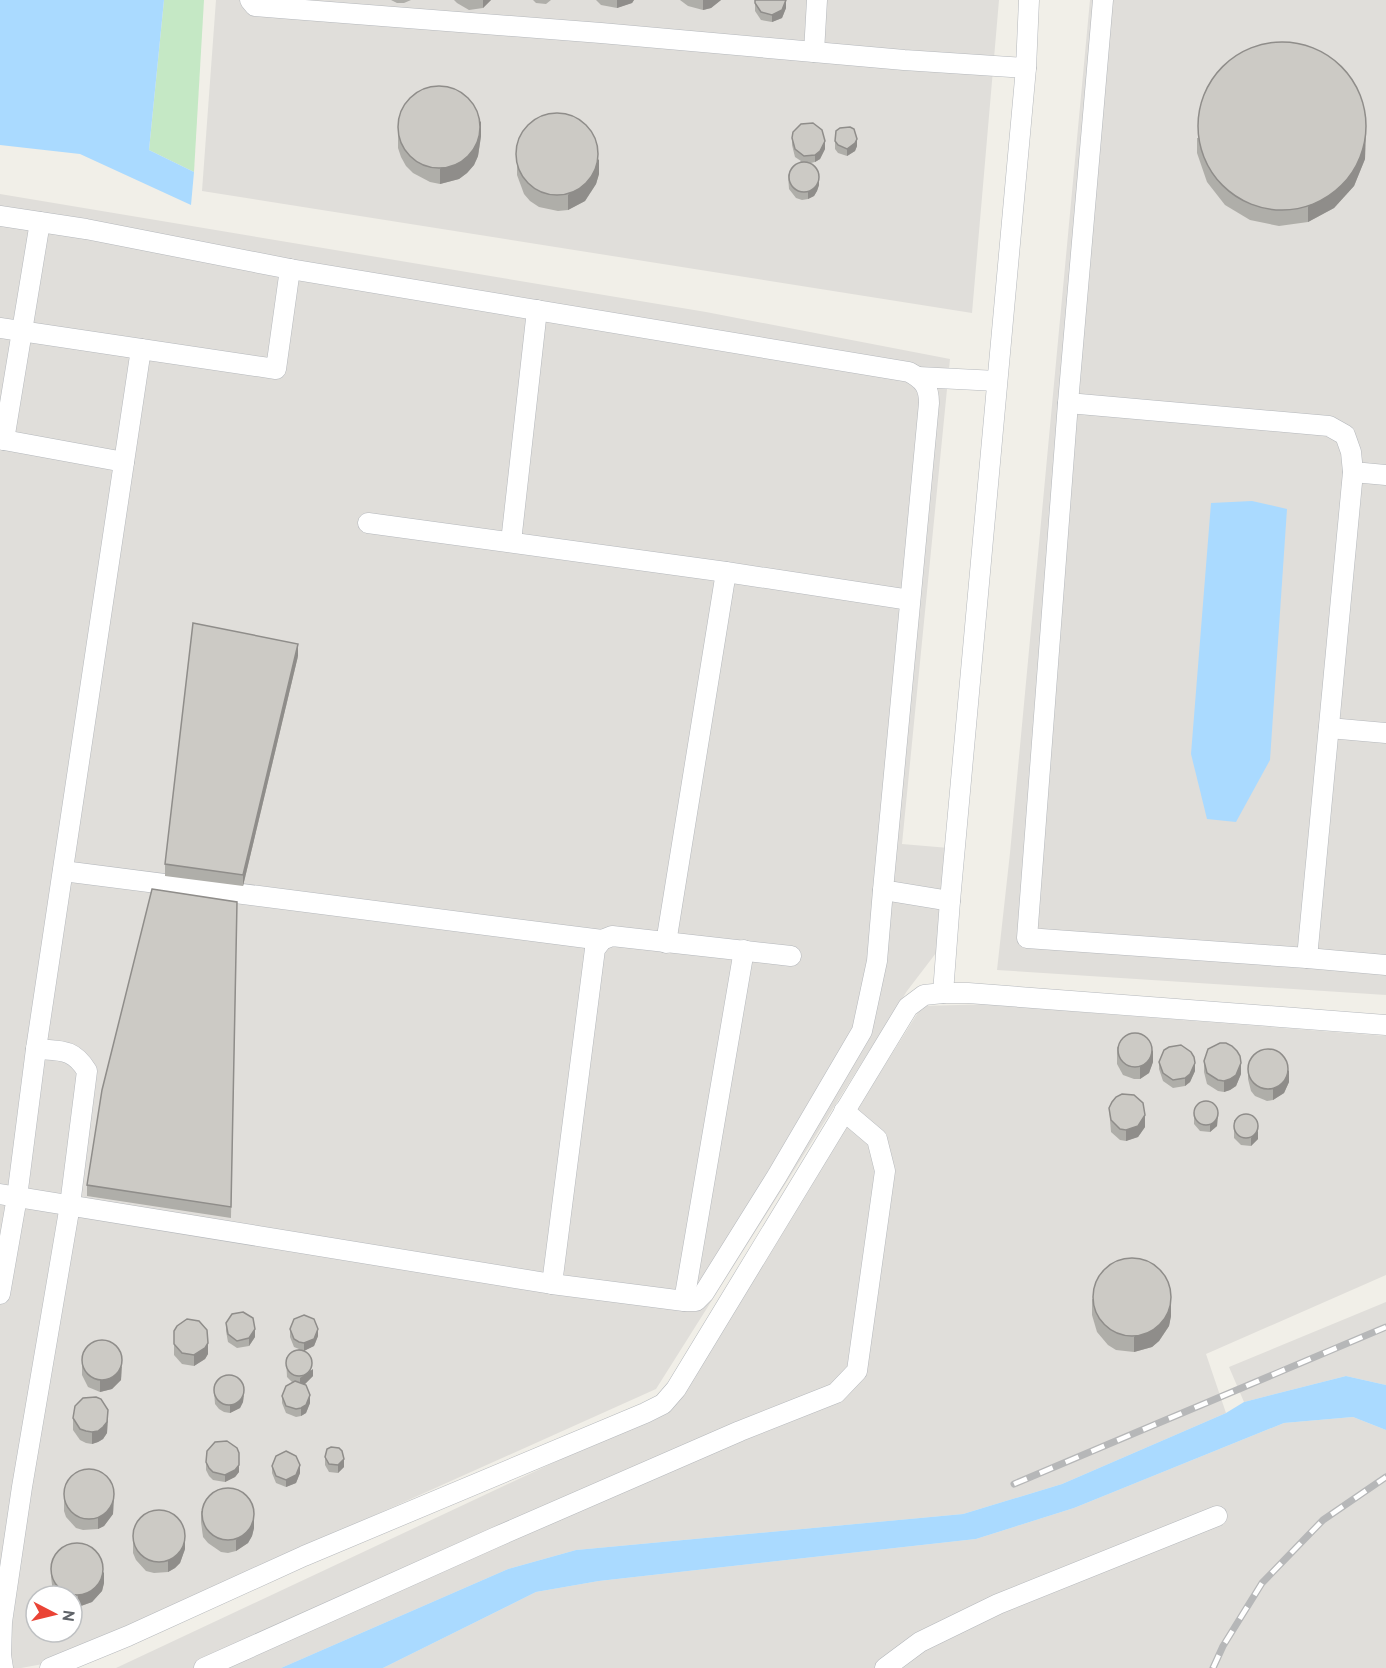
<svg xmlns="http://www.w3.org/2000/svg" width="1386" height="1668" font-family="Overpass,sans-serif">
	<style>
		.industrial { fill: #e0deda; fill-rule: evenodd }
		.green { fill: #c5e8c5 }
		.water { fill: #aadaff }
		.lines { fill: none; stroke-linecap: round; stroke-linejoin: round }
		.minor-casing { stroke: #b5b8bc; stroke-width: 21 }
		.minor { stroke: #fff; stroke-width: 20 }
		.rail-casing { stroke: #b6b7b8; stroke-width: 7 }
		.rail { stroke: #fff; stroke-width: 4.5; stroke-dasharray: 14; stroke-linecap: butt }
		.wall { fill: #afaea9 }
		.shaded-wall { fill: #8f8d8a }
		.building { fill: #cccac5; stroke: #8f8d8a; stroke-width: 1.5 }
	</style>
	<rect width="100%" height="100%" fill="#f1efe8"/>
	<!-- industrial -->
	<g class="industrial">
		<polygon points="216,0 999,0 972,313 202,191"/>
		<polygon points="1090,0 1386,0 1386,995 997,970 1010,853"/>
		<path d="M0 194 706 312 950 359 902 844 949 848 936 953 907 991 656 1389 43 1664 21 1668H0ZM36 1596H72V1632H36Z"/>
		<polygon points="994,1004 1104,1014 1386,1036 1386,1275 1206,1354 1226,1413 1062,1484 963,1514 576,1550 508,1569 281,1668 116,1668 670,1408 922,1006"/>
		<polygon points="1386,1302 1386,1385 1346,1376 1244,1402 1229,1367"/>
		<polygon points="1353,1417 1386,1430 1386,1668 383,1668 536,1592 599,1581 976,1539 1074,1508 1284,1423"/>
	</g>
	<!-- green -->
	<polygon class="green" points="164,0 204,0 194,172 149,150"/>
	<!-- water -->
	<g class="water">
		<polygon points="0,0 164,0 149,150 194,172 191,205 80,154 0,145"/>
		<polygon points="1252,501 1287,509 1270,760 1236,822 1207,819 1191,754 1211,503"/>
		<polygon points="1346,1376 1386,1385 1386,1430 1353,1417 1284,1423 1074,1508 976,1539 599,1581 536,1592 383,1668 281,1668 508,1569 576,1550 963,1514 1062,1484 1226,1413 1244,1402"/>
	</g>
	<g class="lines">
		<!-- minor casing -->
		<g class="minor-casing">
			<g id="minor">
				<polyline points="250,0 255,6 292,9 601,33 904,60 1026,68"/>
				<polyline points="1103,0 1068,403 1027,938 1307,958 1386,965"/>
				<polyline points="814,52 817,0"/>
				<path d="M0 216 86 229 290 269 909 372C924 380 929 387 929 403L883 890 950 901"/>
				<polyline points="0,328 141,349"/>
				<polyline points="918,377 997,381"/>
				<polyline points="1068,403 1329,426 1345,435 1351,452 1353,472 1386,475"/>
				<polyline points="0,439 4,440 40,222"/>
				<polyline points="4,440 124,462"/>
				<polyline points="368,523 726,572 910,600"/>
				<polyline points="511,542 537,310"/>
				<polyline points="1329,728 1386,733"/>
				<polyline points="63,871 602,940"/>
				<polyline points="666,943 726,572"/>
				<polyline points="1307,958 1353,472"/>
				<polyline points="943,993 950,901 1026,68 1029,0"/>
				<polyline points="0,1194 552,1284 684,1301 696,1301 704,1293 777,1176 862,1031 877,961 883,890"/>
				<polyline points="552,1284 595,949 602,940 612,936 791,956"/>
				<polyline points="0,1294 17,1197 36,1049 141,349 276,369 290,269"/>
				<polyline points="684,1301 744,950"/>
				<path d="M3 1668 1 1655 2 1622 22 1487 70 1205 87 1071C73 1048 61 1051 36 1049"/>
				<polyline points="50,1668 128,1636 304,1556 645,1413 663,1404 676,1389 908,1007 924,995 943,993 968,993 1386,1025"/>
				<polyline points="204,1668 494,1538 740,1431 836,1393 857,1371 885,1171 877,1139 844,1111"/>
				<polyline points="885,1668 920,1642 998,1604 1217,1516"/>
			</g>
		</g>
		<!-- minor -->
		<use href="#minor" class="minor"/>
		<!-- rail casing -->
		<g class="rail-casing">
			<g id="rail">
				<polyline points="1014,1484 1386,1327"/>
				<polyline points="1213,1668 1223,1646 1262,1583 1323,1520 1386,1477"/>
			</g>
		</g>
		<!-- rail -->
		<use href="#rail" class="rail"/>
	</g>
	<!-- wall -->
	<g class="wall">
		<polygon points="391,0 411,0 404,3 397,3"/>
		<polygon points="454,0 491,0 483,8 469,10 457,3"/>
		<polygon points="533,0 551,0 546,4 536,3"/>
		<polygon points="596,0 634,0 632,3 617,8 601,5"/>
		<polygon points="680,0 721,0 711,8 703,10 688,6"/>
		<polygon points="755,0 786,8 782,18 772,22 761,20 755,11"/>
		<polygon points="398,122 481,136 478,156 474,165 467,173 459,179 440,184 430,182 413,173 406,166 401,157 398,148"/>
		<polygon points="1366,129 1365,159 1354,186 1334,208 1308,222 1279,226 1250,220 1225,205 1207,182 1197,153 1197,138"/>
		<polygon points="792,138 825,149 820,159 815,162 811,163 819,185 817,191 814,196 808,199 802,200 796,198 789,189 788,175 801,161 795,157 792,145"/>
		<polygon points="835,141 857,146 855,151 847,156 838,153 835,149"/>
		<polygon points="517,160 599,174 596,184 585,201 568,210 558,211 539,207 530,201 524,194 517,175"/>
		<polygon points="298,656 243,886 165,876 165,864"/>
		<polygon points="237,902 231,1218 87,1196 87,1185"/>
		<polygon points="1117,1047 1153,1062 1149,1073 1140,1079 1134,1079 1123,1075 1117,1064"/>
		<polygon points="1204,1061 1241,1074 1236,1086 1230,1090 1224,1092 1218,1091 1207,1084 1204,1072"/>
		<polygon points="1159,1062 1195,1071 1190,1082 1185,1086 1173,1088 1163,1081 1159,1069"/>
		<polygon points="1248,1067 1289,1082 1284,1093 1273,1100 1267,1101 1255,1096 1251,1091 1248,1079"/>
		<polygon points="1109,1108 1145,1127 1138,1137 1126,1141 1120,1140 1111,1132"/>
		<polygon points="1194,1116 1218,1117 1217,1126 1210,1132 1200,1131 1194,1124"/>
		<polygon points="1234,1120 1258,1121 1258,1139 1251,1146 1241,1145 1234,1138"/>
		<polygon points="1092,1299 1171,1316 1169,1326 1159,1341 1152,1347 1134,1352 1116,1350 1108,1345 1097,1332 1092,1315"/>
		<polygon points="226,1323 255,1337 249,1346 237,1348 228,1342 226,1331"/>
		<polygon points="290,1329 318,1336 314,1346 305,1350 313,1376 305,1384 304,1384 310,1403 306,1413 301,1416 296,1417 286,1413 282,1403 282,1396 293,1383 287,1377 286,1358 299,1349 294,1347 290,1337"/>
		<polygon points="174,1331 208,1354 205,1359 194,1366 182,1364 174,1355"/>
		<polygon points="82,1364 122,1367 121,1380 112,1389 100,1392 88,1387 82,1375"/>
		<polygon points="214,1391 244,1396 243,1402 240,1408 230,1413 224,1412 219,1409 215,1404"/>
		<polygon points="73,1418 108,1421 107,1433 103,1439 98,1442 92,1444 86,1443 80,1440 73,1430"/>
		<polygon points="325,1457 344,1467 338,1473 329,1472 325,1465"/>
		<polygon points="206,1462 239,1472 235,1477 225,1482 213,1480 209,1476 206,1470"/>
		<polygon points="272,1466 300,1473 296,1483 286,1487 276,1483 272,1473"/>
		<polygon points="64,1499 114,1500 113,1514 104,1526 98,1529 83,1530 76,1528 66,1517 64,1511"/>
		<polygon points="201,1511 254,1528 252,1536 248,1543 236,1551 228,1553 221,1552 208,1543 203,1537 201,1522"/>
		<polygon points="133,1542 185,1549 180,1563 175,1568 168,1572 154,1573 146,1571 136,1560 133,1553"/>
		<polygon points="51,1565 104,1583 102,1591 92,1602 78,1607 72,1605 72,1596 56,1596 53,1592 51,1577"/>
	</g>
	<!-- shaded-wall -->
	<g class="shaded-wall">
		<polygon points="483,0 491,0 483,8"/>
		<polygon points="617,0 634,0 632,3 617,8"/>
		<polygon points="703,0 721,0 711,8 703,10"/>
		<polygon points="786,0 786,8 782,18 772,22 772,15"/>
		<polygon points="1366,114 1365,159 1354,186 1334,208 1308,222 1308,207"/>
		<polygon points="481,121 481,136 478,156 474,165 467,173 459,179 440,184 440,169"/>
		<polygon points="857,139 857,146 855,151 847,156 847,149"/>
		<polygon points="825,141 825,149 820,159 815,162 815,155"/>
		<polygon points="599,159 599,174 596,184 585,201 568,210 568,195"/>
		<polygon points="819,178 819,185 817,191 814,196 808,199 808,191"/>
		<polygon points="298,644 298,656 243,886 243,875"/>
		<polygon points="1153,1050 1153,1062 1149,1073 1140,1079 1140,1067"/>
		<polygon points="1195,1063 1195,1071 1190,1082 1185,1086 1185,1078"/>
		<polygon points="1241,1063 1241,1074 1236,1086 1230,1090 1224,1092 1224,1081"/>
		<polygon points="1289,1070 1289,1082 1284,1093 1273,1100 1273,1089"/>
		<polygon points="1218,1109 1217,1126 1210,1132 1210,1125"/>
		<polygon points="1145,1115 1145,1127 1138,1137 1126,1141 1126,1130"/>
		<polygon points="1258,1131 1258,1139 1251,1146 1251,1138"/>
		<polygon points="1171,1301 1171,1316 1169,1326 1159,1341 1152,1347 1134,1352 1134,1337"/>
		<polygon points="255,1329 255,1337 249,1346 249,1338"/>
		<polygon points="318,1329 318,1336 314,1346 304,1351 304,1343"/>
		<polygon points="208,1343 208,1354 205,1359 194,1366 194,1355"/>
		<polygon points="122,1356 121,1380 112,1389 100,1392 100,1380"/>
		<polygon points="313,1369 313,1376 305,1384 300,1385 300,1378"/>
		<polygon points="244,1389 243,1402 240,1408 230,1413 230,1405"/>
		<polygon points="310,1395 310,1403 306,1413 301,1416 301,1408"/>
		<polygon points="108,1410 107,1433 103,1439 98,1442 92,1444 92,1432"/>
		<polygon points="239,1453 239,1472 235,1477 225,1482 225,1475"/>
		<polygon points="344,1459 344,1467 338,1473 338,1465"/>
		<polygon points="300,1465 300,1473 296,1483 286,1487 286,1480"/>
		<polygon points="114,1489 113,1514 104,1526 98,1529 98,1518"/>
		<polygon points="254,1517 254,1528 252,1536 248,1543 236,1551 236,1540"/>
		<polygon points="185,1537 185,1549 180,1563 175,1568 168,1572 168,1561"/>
		<polygon points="104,1572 104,1583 102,1591 92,1602 78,1607 78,1595"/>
	</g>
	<!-- building -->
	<g class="building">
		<polygon points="755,0 786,0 782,10 772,15 761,12 755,3"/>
		<circle cx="1282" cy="126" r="84"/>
		<circle cx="439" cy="127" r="41"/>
		<circle cx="557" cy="154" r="41"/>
		<polygon points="813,123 822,130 825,141 820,151 815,155 804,156 795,149 792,138 793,132 801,124"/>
		<polygon points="850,127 854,129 857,139 855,143 847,149 838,145 835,141 836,131 840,128"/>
		<circle cx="804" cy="177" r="15"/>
		<polygon points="193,623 298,644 243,875 165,864"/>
		<polygon points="152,889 237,902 231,1207 87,1185 102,1090"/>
		<circle cx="1135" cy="1050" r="17"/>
		<polygon points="1220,1043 1226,1043 1232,1046 1237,1051 1240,1056 1241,1063 1236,1075 1230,1079 1224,1081 1218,1080 1207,1073 1204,1061 1208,1049"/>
		<polygon points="1181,1045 1191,1052 1194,1057 1195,1063 1190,1074 1185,1078 1173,1080 1163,1073 1159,1062 1164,1050 1169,1047"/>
		<circle cx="1268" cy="1069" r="20"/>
		<polygon points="1122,1094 1134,1095 1143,1103 1145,1115 1138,1126 1126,1130 1120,1129 1111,1120 1109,1108 1112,1102 1116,1097"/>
		<circle cx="1206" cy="1113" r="12"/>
		<circle cx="1246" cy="1126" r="12"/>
		<circle cx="1132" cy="1297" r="39"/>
		<polygon points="243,1312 253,1318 255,1329 249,1338 237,1341 228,1334 226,1323 232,1314"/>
		<polygon points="304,1315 314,1319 318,1329 314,1339 304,1343 299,1342 294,1339 290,1329 294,1319"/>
		<polygon points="187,1319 199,1321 207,1330 208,1343 205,1348 194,1355 182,1353 174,1344 174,1331 177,1326"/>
		<circle cx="102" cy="1360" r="20"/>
		<circle cx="299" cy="1363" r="13"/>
		<circle cx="229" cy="1390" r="15"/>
		<polygon points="295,1381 306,1385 310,1395 306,1405 301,1408 296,1409 286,1406 282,1396 286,1386"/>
		<polygon points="96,1397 101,1399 108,1410 107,1422 103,1427 98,1431 92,1432 86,1431 80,1429 73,1418 75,1406 83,1398"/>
		<polygon points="227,1441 237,1448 239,1453 239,1465 235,1470 225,1475 213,1472 209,1468 206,1462 207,1451 215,1442"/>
		<polygon points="331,1447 339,1448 342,1451 344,1459 338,1465 329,1464 325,1457 327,1449"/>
		<polygon points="286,1451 296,1456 300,1465 296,1475 286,1480 276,1476 272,1466 276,1456"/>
		<circle cx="89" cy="1494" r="25"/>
		<circle cx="228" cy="1514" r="26"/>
		<circle cx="159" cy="1536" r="26"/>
		<circle cx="77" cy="1569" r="26"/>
	</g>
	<!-- north arrow -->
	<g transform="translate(54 1614) rotate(97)"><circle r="28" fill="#ffffff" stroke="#bfc1c3" stroke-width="1.5"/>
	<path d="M0-4.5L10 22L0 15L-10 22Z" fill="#ea4335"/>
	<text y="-9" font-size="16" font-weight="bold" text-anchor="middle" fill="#5f6368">N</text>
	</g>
</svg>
